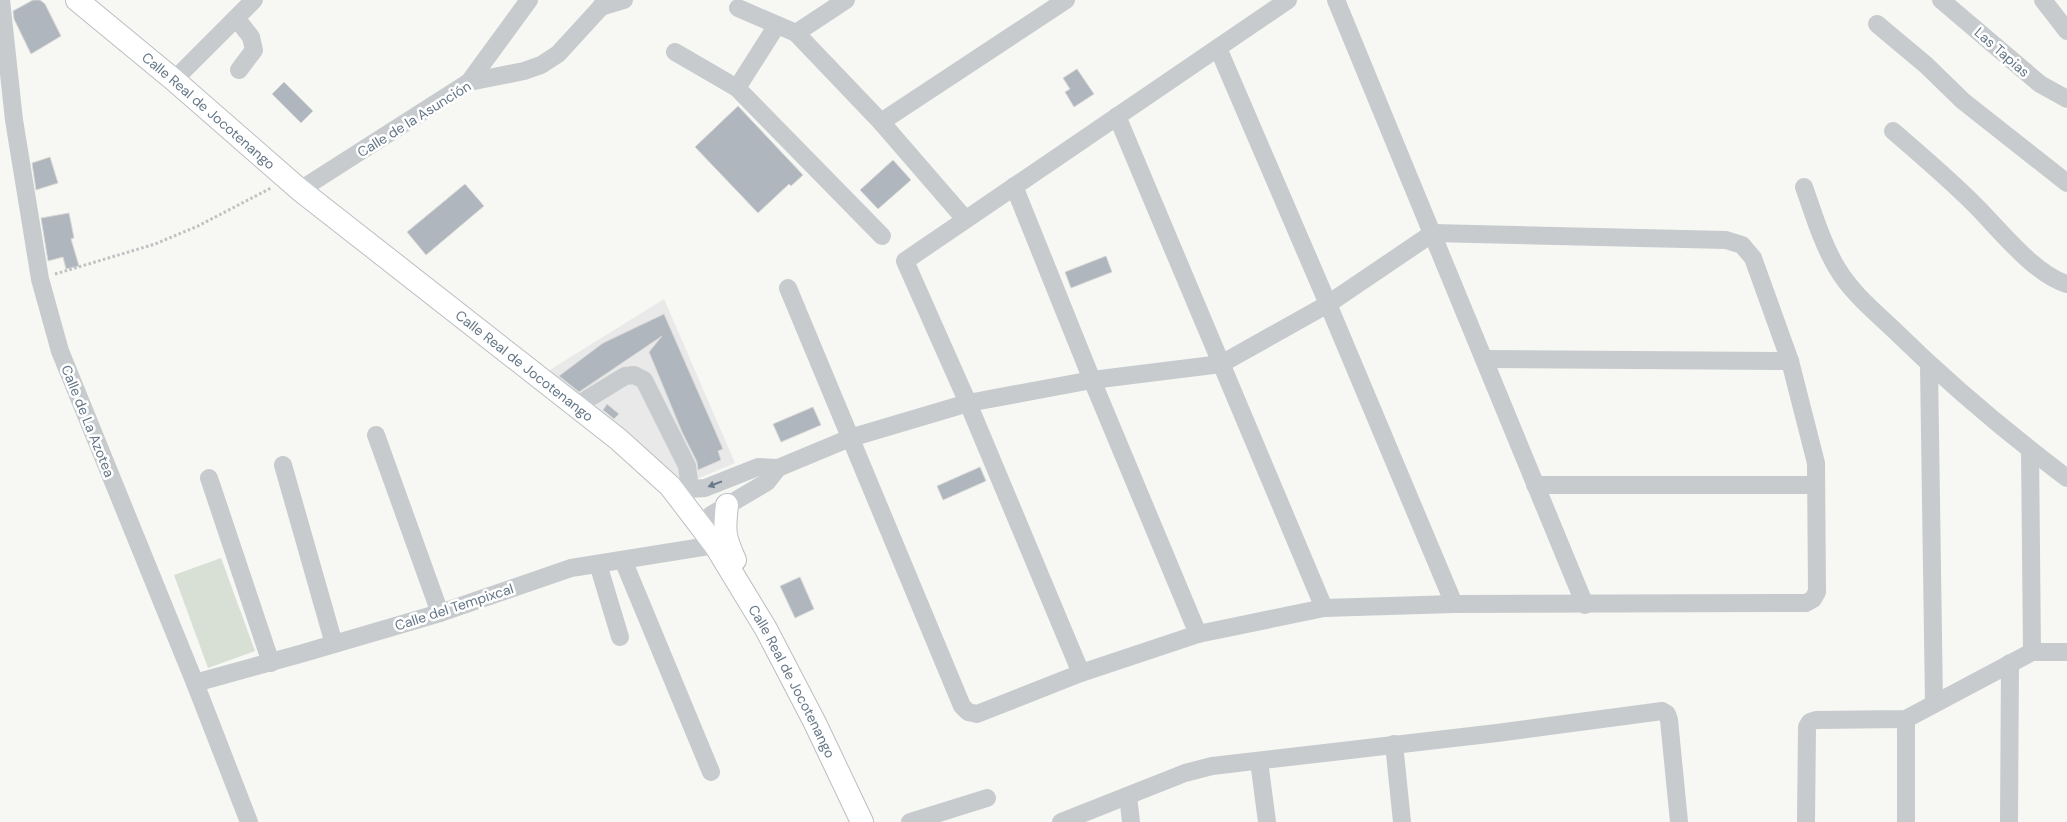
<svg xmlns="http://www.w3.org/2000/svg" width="2067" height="822" font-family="'DM Sans',sans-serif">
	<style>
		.built { fill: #e8e9e8 }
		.green { fill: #d8e0d5 }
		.building { fill: #afb6bd; stroke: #d9d9d7 }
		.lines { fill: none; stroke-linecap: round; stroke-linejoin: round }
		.major-casing { stroke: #babec2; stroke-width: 24 }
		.path { stroke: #bec1c3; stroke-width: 3; stroke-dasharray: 2.5 2.5; stroke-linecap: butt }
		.minor { stroke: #c7cbce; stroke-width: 18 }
		.major { stroke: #fff; stroke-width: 22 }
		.oneway { fill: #6a7a8b }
		.labels { text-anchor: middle; stroke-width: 5; stroke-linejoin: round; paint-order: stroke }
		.street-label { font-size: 14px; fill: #657687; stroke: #fff }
	</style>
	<rect width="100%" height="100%" fill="#f7f8f4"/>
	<!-- built -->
	<polygon class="built" points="664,299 735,463 680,486 545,373"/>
	<!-- green -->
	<polygon class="green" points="221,558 255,651 208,668 174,575"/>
	<!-- building -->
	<g class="building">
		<polygon points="33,0 40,0 45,4 61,36 31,54 14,19 13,11"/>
		<polygon points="1077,69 1094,94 1074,107 1065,92 1070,89 1063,78"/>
		<polygon points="284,82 313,111 301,123 272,94"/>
		<polygon points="738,106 803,175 791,186 789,184 758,213 695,147"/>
		<polygon points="50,157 58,183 36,190 32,163"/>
		<polygon points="893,160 911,180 878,209 860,190"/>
		<polygon points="465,184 484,206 426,255 407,232"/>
		<polygon points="69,213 74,238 71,239 79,266 66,269 63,257 48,261 41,218"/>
		<polygon points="1106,256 1112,272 1071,288 1065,272"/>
		<polygon points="664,314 723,449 718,451 721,460 698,470 697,462 682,432 649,352 662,336 579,392 559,376 603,343"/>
		<polygon points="607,404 619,414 614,419 603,410"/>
		<polygon points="813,407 821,425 781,442 773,424"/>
		<polygon points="980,467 986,481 943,500 937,486"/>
		<polygon points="800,577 814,609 795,618 780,586"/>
	</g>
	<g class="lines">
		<!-- major casing -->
		<g class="major-casing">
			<g id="major">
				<path id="s1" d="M77 0 174 80 300 190 618 439 670 486 715 545 766 629 815 723 862 822"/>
				<path d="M727 505C724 531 724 536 735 560"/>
			</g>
		</g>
		<!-- path -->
		<polyline class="path" points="55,274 155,244 198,226 271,188"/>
		<!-- minor -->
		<g class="minor">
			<polyline points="1,0 14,120 40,279 60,351 195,683 249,822"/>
			<polyline points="1336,0 1585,605"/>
			<polyline points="1941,0 2040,84 2067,99"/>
			<polyline points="2043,0 2067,31"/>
			<polyline points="601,7 624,0"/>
			<polyline points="738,8 796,33 881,122 965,219"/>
			<polyline points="236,18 251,37 254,50 239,70"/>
			<polyline points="1877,24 1926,65 1963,101 2067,183"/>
			<polyline points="796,33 846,0"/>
			<polyline points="1218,48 1328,304 1454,604"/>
			<polyline points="675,52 737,88 882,236"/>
			<polyline points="174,80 254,0"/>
			<polyline points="469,82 529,0"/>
			<polyline points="737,88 777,25"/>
			<polyline points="1117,116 1324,608"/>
			<polyline points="881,122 1066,0"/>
			<path d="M1893 131C1921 155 1949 179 1975 205 1999 229 2035 275 2067 284"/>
			<polyline points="1014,186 1092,380 1198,634"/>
			<path d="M1804 187C1814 215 1822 243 1837 268 1851 292 1874 311 1894 330 1948 383 2006 432 2067 478"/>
			<polyline points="300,190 469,82 524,71 541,65 558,54 601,7 605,0"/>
			<polyline points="1484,359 1790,361"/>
			<polyline points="1929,365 1934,704"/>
			<polyline points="576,406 625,376 634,375 644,380 687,466 690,489"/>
			<polyline points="376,435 440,613"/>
			<polyline points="2030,450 2032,652"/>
			<polyline points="283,465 334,644"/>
			<polyline points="209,478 271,663"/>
			<polyline points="1535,485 1816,485"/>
			<polyline points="670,486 690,489 705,488 758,467 778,468 850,438 968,403 1092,380 1221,364 1328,304 1433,233 1726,240 1742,245 1753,258 1790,361 1816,463 1817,592 1813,599 1806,603 1454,604 1324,608 1198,634 1081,673 977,714 968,712 962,706 788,288"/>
			<polyline points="700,525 711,515 767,482 778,468"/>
			<polyline points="623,560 711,772"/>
			<polyline points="598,564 620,637"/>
			<polyline points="1081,673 968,403 905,261 1288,0"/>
			<polyline points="195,683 300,654 440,613 571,568 715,545"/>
			<polyline points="1906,719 1906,822"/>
			<polyline points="1394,744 1402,822"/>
			<polyline points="1259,761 1267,822"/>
			<polyline points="1128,796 1131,822"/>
			<polyline points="910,822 987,798"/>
			<polyline points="1061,822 1185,773 1212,766 1497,733 1662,711 1667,714 1669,720 1679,822"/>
			<polyline points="1806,822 1807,727 1810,722 1816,720 1906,719 2032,652 2067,652"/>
			<polyline points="2009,822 2010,663"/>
		</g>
		<!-- major -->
		<use href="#major" class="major"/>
	</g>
	<!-- one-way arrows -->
	<defs><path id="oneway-solid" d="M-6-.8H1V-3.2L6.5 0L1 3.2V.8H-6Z" transform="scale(1.25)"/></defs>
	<use class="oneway" href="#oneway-solid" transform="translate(715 484) rotate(159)"/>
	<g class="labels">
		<!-- street labels -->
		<g class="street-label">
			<text transform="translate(2002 52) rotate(41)" y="5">Las Tapias</text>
			<text dy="5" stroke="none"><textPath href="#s1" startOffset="172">Calle Real de Jocotenango</textPath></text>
			<text transform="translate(414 119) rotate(-32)" y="5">Calle de la Asunción</text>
			<text dy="5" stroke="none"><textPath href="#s1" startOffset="578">Calle Real de Jocotenango</textPath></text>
			<text transform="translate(88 421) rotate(68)" y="5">Calle de La Azotea</text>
			<text transform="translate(454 607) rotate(-18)" y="5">Calle del Tempixcal</text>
			<text dy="5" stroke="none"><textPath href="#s1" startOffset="998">Calle Real de Jocotenango</textPath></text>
		</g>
	</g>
</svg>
